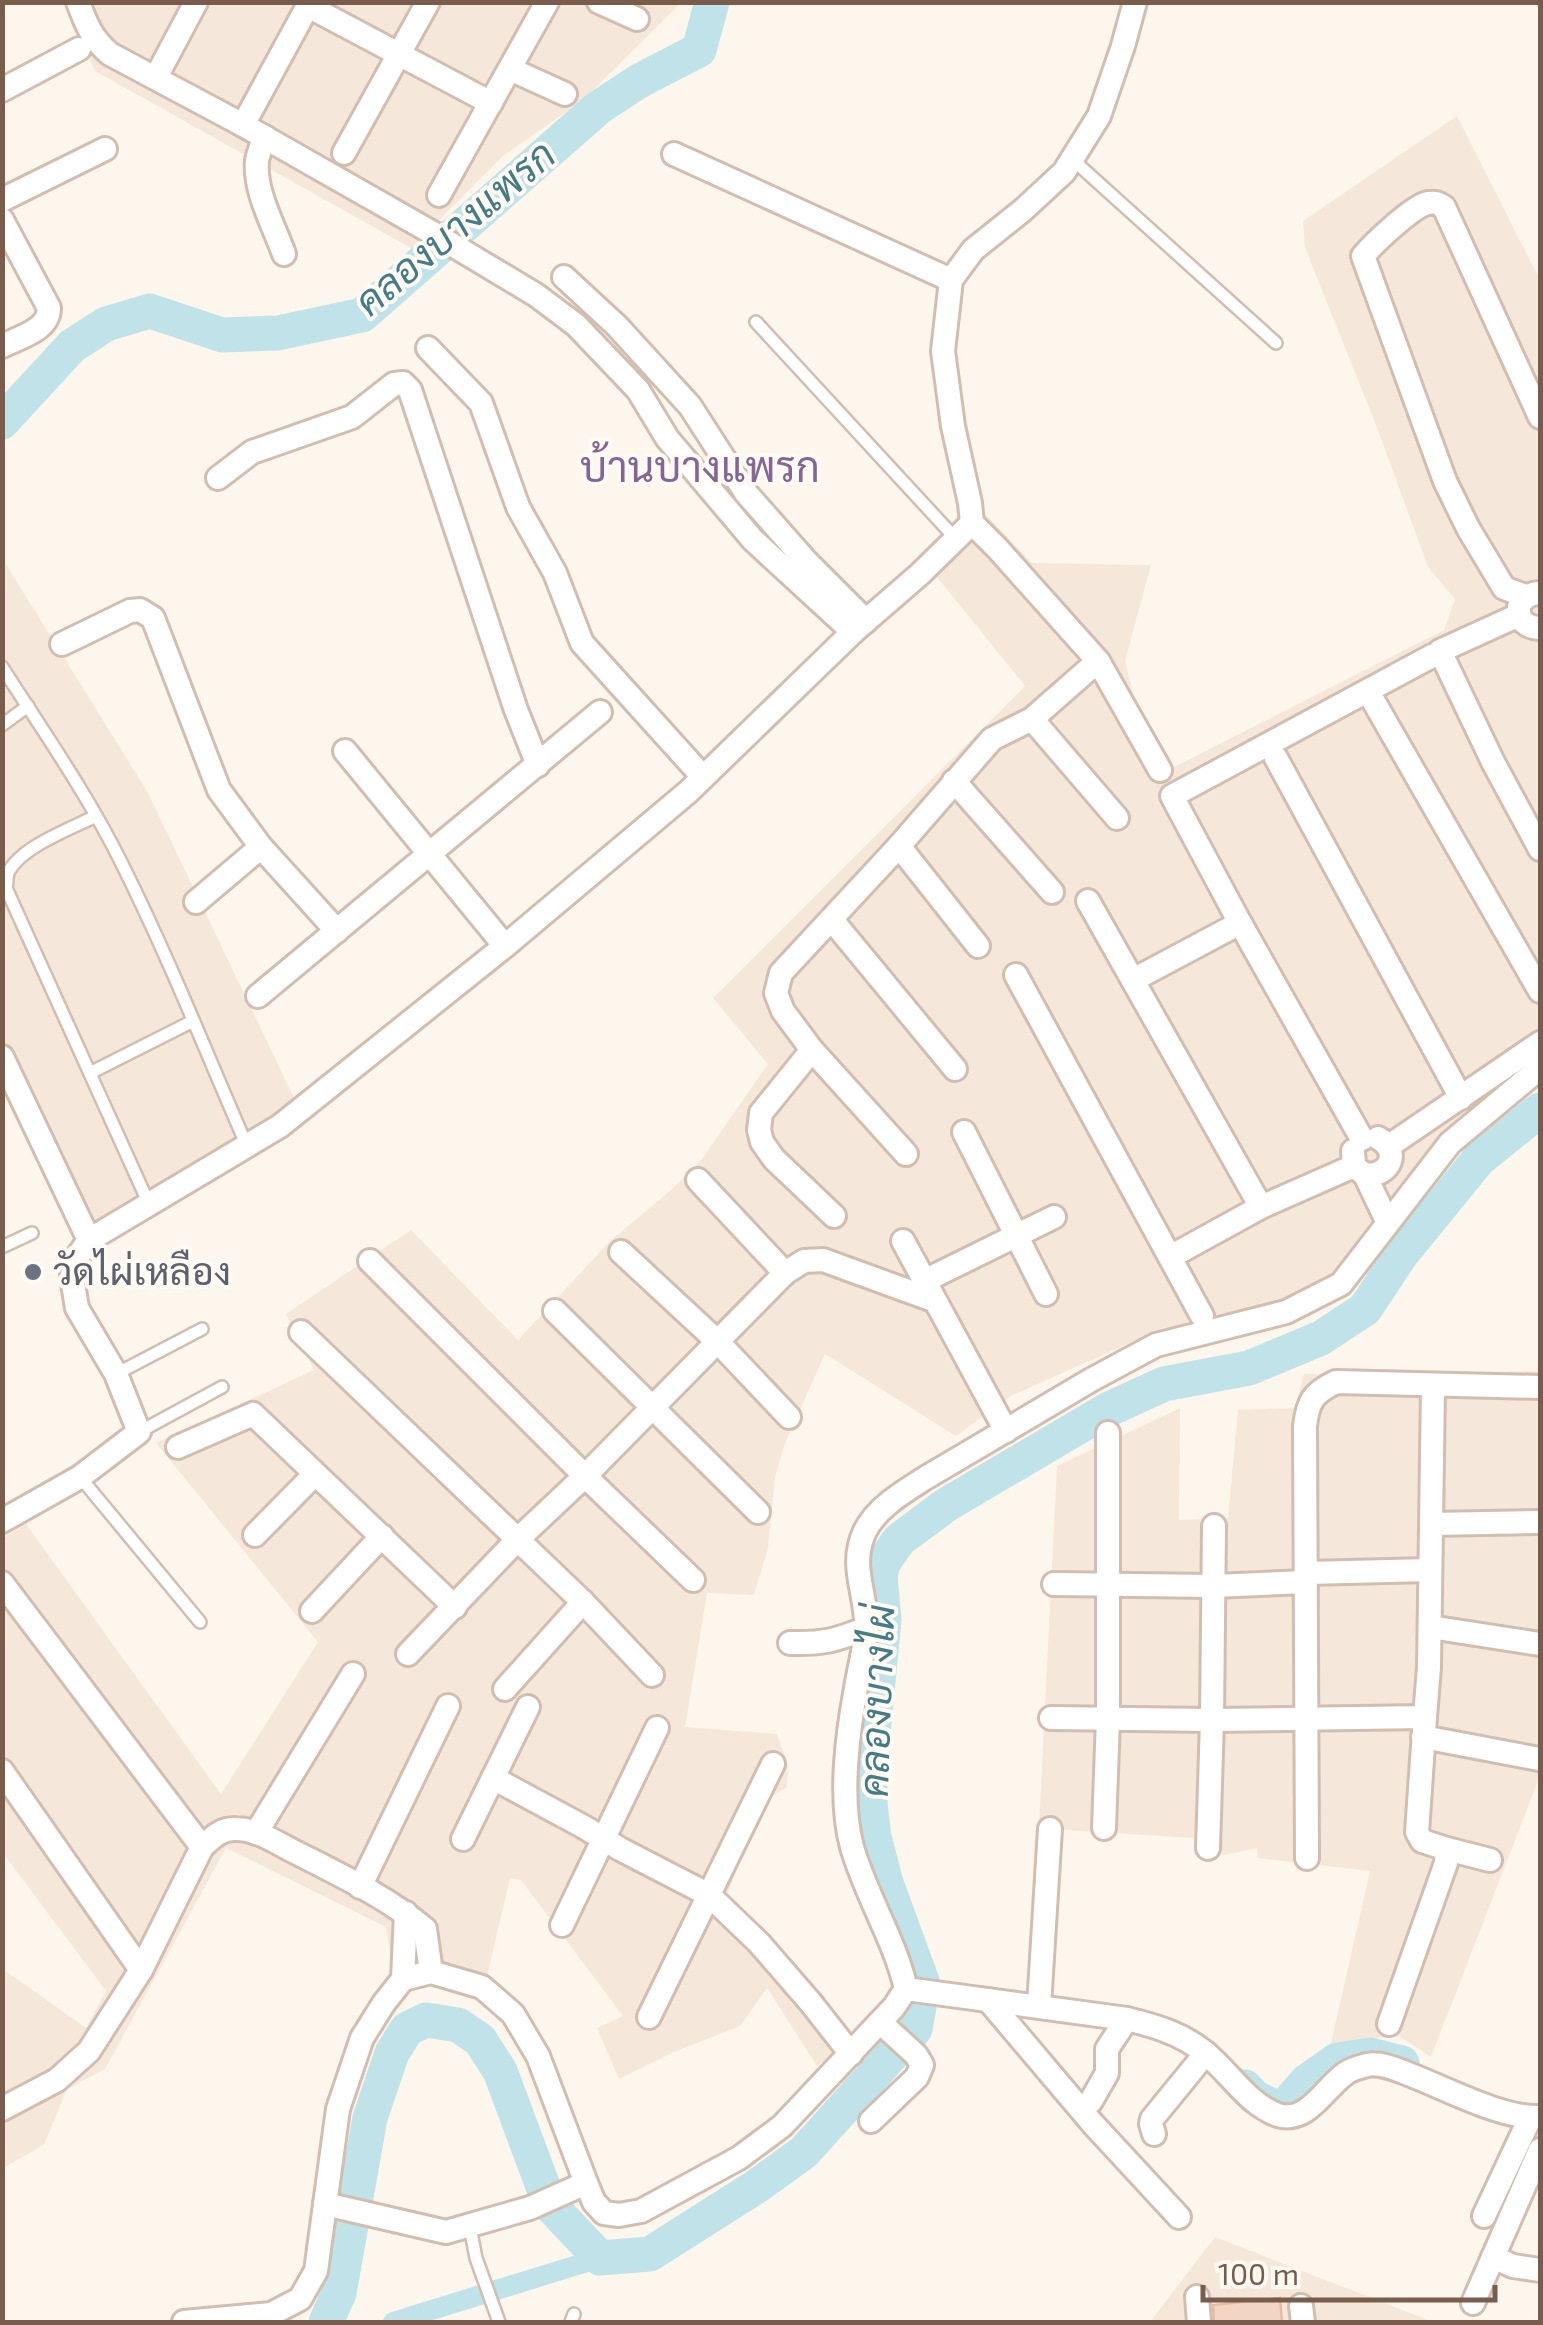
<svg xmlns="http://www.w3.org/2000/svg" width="1543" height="2325" font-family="'Exo 2',Sarabun,sans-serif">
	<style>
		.residential { fill: #f5e8da }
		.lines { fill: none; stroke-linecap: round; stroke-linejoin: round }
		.canal { stroke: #bfe3e8; stroke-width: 20 }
		.river { stroke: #bfe3e8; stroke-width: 35 }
		.building { fill: #f3d5c3; stroke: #e6bba3; stroke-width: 2.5 }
		.service-casing { stroke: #d1beb0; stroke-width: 16 }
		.minor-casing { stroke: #d1beb0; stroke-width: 28 }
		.service { stroke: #fff; stroke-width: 11 }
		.minor { stroke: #fff; stroke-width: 22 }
		.worship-dot { fill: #6b7280; stroke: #fffaf3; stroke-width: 4 }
		.labels { text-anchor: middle; stroke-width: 8; stroke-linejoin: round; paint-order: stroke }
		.worship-label { font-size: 38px; fill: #5b616d; stroke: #fffaf3; text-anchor: start }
		.water-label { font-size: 40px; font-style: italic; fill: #437c86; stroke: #fffaf3 }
		.quarter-label { font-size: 42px; fill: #846695; stroke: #fffaf3 }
	</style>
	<rect width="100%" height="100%" fill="#fdf6ec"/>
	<!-- residential -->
	<g class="residential">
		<polygon points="65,3 681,3 583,100 503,156 442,217 418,252 95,71"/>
		<polygon points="1457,116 1540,280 1540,1060 1492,1092 1412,1169 1371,1232 1335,1280 1303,1297 1256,1310 1189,1323 1136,1340 1011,1396 956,1436 825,1354 785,1443 775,1477 768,1548 754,1595 707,1593 685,1727 777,1734 788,1765 787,1787 762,1803 726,1897 853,2037 817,2066 767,1988 740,2026 674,2052 619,2079 597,2028 623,2016 521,1880 510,1878 487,1976 392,1963 386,1927 226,1848 105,2069 67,2089 44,2145 3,2168 3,1969 86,2028 106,1991 3,1853 3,1538 26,1524 221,1794 318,1642 156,1443 314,1370 286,1314 411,1230 518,1340 610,1241 670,1191 702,1159 768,1064 713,998 1025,686 937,577 959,552 982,511 1032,563 1151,565 1125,661 1139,718 1174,767 1444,630 1455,599 1428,567 1376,425 1305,248 1303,221"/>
		<polygon points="2,558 147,791 297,1104 98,1234 3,1045"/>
		<polygon points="1540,1371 1540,1776 1431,2057 1399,2036 1331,2043 1370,1871 1258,1858 1257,1848 1225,1855 1195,1854 1194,1838 1050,1829 1039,1826 1057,1466 1180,1408 1179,1520 1228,1518 1238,1410 1295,1408 1304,1374"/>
		<polygon points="1215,2237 1423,2318 1432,2322 1150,2322"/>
	</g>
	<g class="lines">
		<!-- canal -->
		<polyline class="canal" points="393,2322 600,2258"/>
		<!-- river -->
		<g class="river">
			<polyline points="2,422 72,346 106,324 150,311 222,335 278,333 362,315 598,108 639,81 699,50 712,2"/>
			<polyline points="1245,2087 1254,2097 1276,2108 1286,2105 1307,2081 1337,2060 1370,2055 1402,2063"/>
			<polyline points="326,2322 339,2293 370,2118 392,2053 407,2029 426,2020 458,2025 480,2040 500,2071 550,2205 600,2258 650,2254 757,2186 804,2152 915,2029 923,1984 886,1883 874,1837 870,1804 870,1763 884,1620 880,1576 883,1563 899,1540 946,1505 1107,1410 1164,1384 1249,1368 1321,1338 1365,1309 1400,1256 1479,1159 1540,1110"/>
		</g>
	</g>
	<!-- building -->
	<polygon class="building" points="1280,2298 1282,2322 1214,2322 1213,2305"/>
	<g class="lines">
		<!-- service casing -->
		<g class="service-casing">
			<g id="service">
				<polyline points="1072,159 1276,343"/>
				<polyline points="756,322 956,539"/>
				<path d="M2 667C43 731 88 795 122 864 168 956 206 1052 247 1146"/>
				<polyline points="2,725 28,706"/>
				<path d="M96 816C72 828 20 847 8 873 7 876 7 884 6 888L149 1204"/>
				<polyline points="90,1073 193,1021"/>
				<polyline points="2,1247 32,1233"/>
				<polyline points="116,1374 202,1329"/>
				<polyline points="139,1432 222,1387"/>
				<polyline points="80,1477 200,1622"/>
				<polyline points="470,2227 476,2258 499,2322"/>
				<polyline points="571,2322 574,2314"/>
			</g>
		</g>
		<!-- minor casing -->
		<g class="minor-casing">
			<g id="minor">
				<path d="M78 2C86 24 92 39 110 54L243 125 431 232 536 295 576 325 638 390 667 438 753 540 853 632"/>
				<polyline points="599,2 637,19"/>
				<polyline points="1135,2 1123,46 1099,116 1064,172 1023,210 973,250 951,280 943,351 953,426 970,503 972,523 997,548 1098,661 1160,770"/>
				<polyline points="308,6 491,103"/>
				<polyline points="510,69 565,94"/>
				<polyline points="156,77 196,2"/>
				<polyline points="2,90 79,49"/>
				<polyline points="243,125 310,2"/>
				<path d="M265 137C262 145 258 153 257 161 254 191 274 226 284 254"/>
				<polyline points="344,153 428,2"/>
				<polyline points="674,154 951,280"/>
				<polyline points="439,195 547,2"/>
				<polyline points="2,200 105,149"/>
				<path d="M2 220 49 308C49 330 20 337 2 346"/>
				<polyline points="564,277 617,326 690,406 746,493 806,561 866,621"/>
				<polyline points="428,348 481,403 518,507 555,573 582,643 703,777"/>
				<polyline points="218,478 252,452 352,417 394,384 403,383 410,390 516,710 538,765"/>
				<path d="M1540 593C1512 594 1511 627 1540 628"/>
				<path d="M1525 596 1504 588 1468 528 1445 481 1363 256C1374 243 1413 206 1428 203 1437 202 1437 203 1444 207L1540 417"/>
				<polyline points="1519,615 1440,651 1493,762 1540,849"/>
				<polyline points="62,644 130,611 140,610 153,618 219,790 261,847 337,931"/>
				<polyline points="1374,702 1540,991"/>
				<polyline points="1032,719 1117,818"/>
				<polyline points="345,751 505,946"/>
				<polyline points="1276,758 1461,1098"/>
				<polyline points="954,781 1052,892"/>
				<polyline points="899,846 978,946"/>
				<polyline points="1088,901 1261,1207"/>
				<polyline points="196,902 261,847"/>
				<polyline points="832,920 955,1069"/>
				<polyline points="1016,975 1202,1316"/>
				<polyline points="1133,980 1240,923"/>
				<polyline points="258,996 600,712"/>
				<polyline points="812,1050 761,1113 759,1130 762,1142 774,1159 834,1216"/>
				<polyline points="2,1057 89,1240"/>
				<polyline points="964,1132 1046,1294"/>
				<polyline points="1362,1139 1240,923 1172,796 1432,656"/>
				<polyline points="1389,1146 1540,1043"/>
				<polyline points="1353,1151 1354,1166 1365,1175 1388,1223"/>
				<polyline points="906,1154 812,1050 783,1011 776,993 781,973 899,846 992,739 1032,719 1098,661"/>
				<path d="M1365 1175C1391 1176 1401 1151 1378 1138"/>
				<polyline points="698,1180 785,1273"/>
				<polyline points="903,1241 1006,1431"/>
				<polyline points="621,1252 718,1342 789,1417"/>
				<polyline points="1170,1257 1261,1207 1354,1166"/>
				<polyline points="370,1261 585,1476 693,1580"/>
				<polyline points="924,1281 1054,1217"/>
				<polyline points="555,1311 758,1512"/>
				<polyline points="301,1332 583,1602 652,1675"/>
				<polyline points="178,1447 253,1414 455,1607"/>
				<polyline points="2,1521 80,1477 139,1432 116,1374 77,1308 72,1277 73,1263 89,1240 280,1126 505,946 688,792 853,632 920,574 972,523"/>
				<polyline points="1431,1524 1540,1522"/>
				<polyline points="255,1535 315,1474"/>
				<polyline points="1306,1573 1430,1570"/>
				<polyline points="2,1583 202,1847"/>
				<polyline points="1054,1584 1214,1586 1306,1582"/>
				<polyline points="312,1611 382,1536"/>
				<polyline points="1430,1627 1540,1644"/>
				<path d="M790 1643C824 1644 836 1640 867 1628"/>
				<polyline points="408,1654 517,1540 585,1476 785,1273 804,1261 823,1260 933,1300"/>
				<polyline points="505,1689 583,1602"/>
				<polyline points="1051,1718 1212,1720 1425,1717 1429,1667 1433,1386"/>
				<polyline points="1423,1737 1539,1759"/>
				<polyline points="2,1771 141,1970"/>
				<polyline points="493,1778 584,1827 620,1849 709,1895 759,1943 811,2003 851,2054"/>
				<polyline points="1104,1828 1108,1719 1108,1433"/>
				<polyline points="256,1833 353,1674"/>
				<polyline points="463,1839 528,1707"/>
				<polyline points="1208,1848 1212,1720 1214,1526"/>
				<polyline points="1447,1849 1490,1860"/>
				<path d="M1307 1858 1305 1426C1308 1401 1313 1393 1336 1382L1540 1387"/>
				<polyline points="360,1887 448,1706"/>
				<polyline points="562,1925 657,1728"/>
				<path d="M403 1979 431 1972 482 1987 513 2014 538 2056 586 2183 594 2202 604 2213 619 2215 641 2211 739 2158 782 2126 894 2007 906 1989C895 1940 866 1896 852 1847 839 1799 847 1737 856 1688 859 1669 865 1648 866 1629 868 1595 848 1567 865 1531 877 1507 905 1491 927 1477L1091 1380 1156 1345 1286 1312 1341 1284 1450 1143 1540 1068"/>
				<path d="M906 1989 1127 2019C1155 2026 1180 2033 1203 2051 1228 2070 1247 2104 1278 2115 1308 2124 1325 2087 1346 2073 1351 2069 1360 2067 1367 2065 1381 2062 1398 2070 1411 2075 1447 2089 1503 2119 1540 2117"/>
				<polyline points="988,2000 1093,2124 1179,2217"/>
				<polyline points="1039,2006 1050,1829"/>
				<polyline points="649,2017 773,1764"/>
				<polyline points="1389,2024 1446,1863 1447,1849 1422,1841 1417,1832 1425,1717"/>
				<polyline points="1091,2101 1107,2073 1107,2049 1127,2019"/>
				<path d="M2 2109 57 2080 89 2051 141 1970 202 1847C213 1837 222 1828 236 1829 257 1829 277 1843 295 1852 340 1875 387 1897 425 1929L431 1972"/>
				<polyline points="871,2121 917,2077 922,2065 916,2055 880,2022"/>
				<polyline points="1154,2134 1151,2124 1152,2119 1206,2053"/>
				<polyline points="325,2204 446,2232 530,2208 586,2183"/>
				<polyline points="1484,2216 1530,2118"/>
				<polyline points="1493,2257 1513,2266 1540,2270"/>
				<polyline points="1197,2297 1199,2322"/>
				<polyline points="1473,2303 1540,2150"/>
				<polyline points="1301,2306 1303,2322"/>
				<polyline points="184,2322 271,2314 300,2299 316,2271 338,2109 362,2038 384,2003 403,1979 406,1913"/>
			</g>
		</g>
		<!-- service -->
		<use href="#service" class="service"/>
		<!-- minor -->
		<use href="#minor" class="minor"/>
	</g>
	<!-- markers -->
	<circle class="worship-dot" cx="33" cy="1272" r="10"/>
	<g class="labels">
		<!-- worship labels -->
		<g class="worship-label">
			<text x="53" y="1285">วัดไผ่เหลือง</text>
		</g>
		<!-- water labels -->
		<g class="water-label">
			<text transform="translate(455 228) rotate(-40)" y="14">คลองบางแพรก</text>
			<text transform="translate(877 1701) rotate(-88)" y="14">คลองบางไผ่</text>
		</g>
		<!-- quarter labels -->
		<g class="quarter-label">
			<text x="700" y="482">บ้านบางแพรก</text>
		</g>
	</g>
	<!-- border -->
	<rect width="1543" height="2325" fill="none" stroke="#7a5c4d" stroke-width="10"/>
	<!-- scale -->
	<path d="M1203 2285v15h292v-15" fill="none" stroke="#7a5c4d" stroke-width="5"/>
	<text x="1218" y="2285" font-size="30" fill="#7a5c4d" stroke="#fffaf3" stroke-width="8" paint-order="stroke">100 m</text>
</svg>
